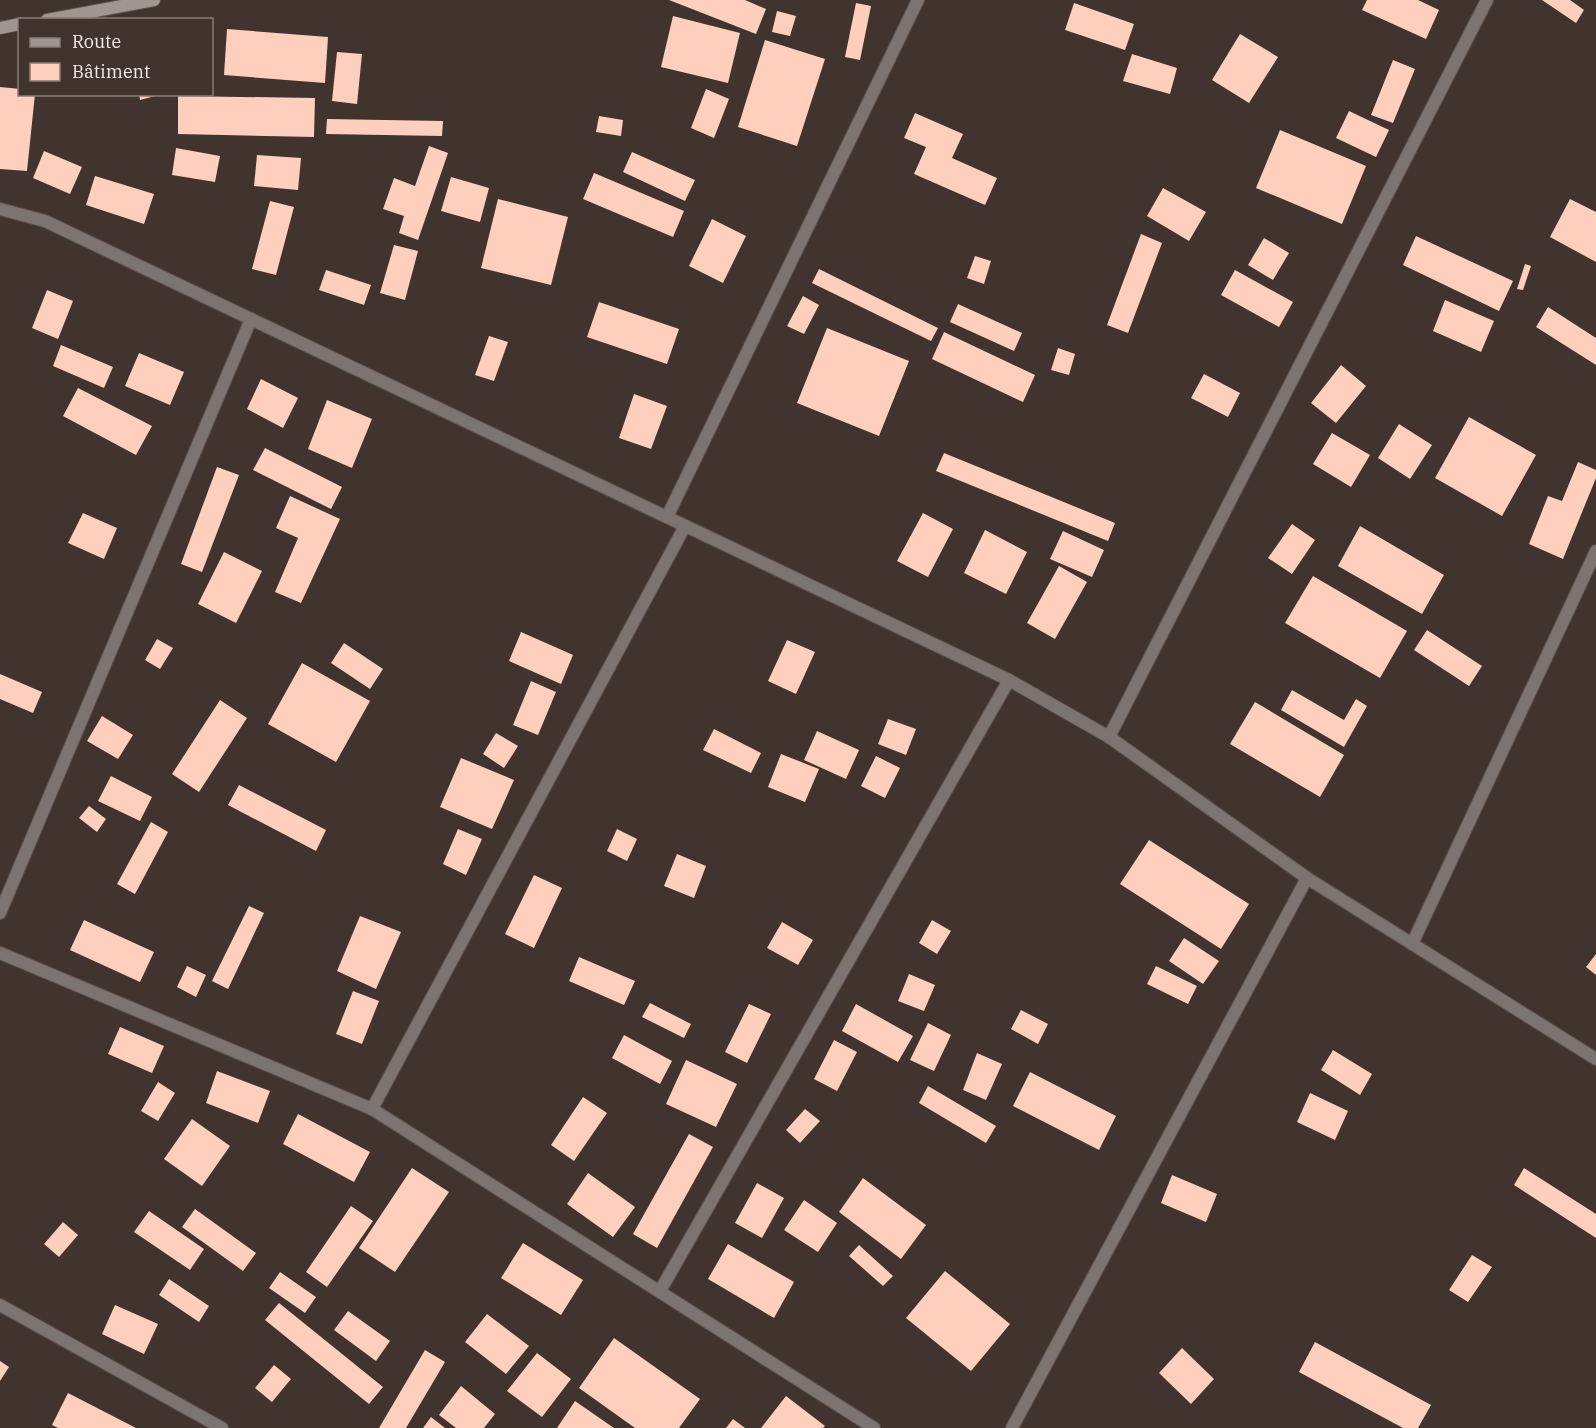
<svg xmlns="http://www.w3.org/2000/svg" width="1596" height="1428" font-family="'IBM Plex Serif',serif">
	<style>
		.building { fill: #fecfbd }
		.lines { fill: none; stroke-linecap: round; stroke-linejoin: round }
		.street-casing { stroke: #5d504c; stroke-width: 14 }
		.secondary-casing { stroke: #5d504c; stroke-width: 14 }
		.street { stroke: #7b7471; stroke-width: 12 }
		.secondary { stroke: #a19591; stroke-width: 12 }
	</style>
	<rect width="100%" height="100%" fill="#41332e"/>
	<!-- building -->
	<g class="building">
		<polygon points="669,0 745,0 766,9 756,34"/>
		<polygon points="1367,0 1418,0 1439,10 1426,39 1362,10"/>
		<polygon points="1542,0 1570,0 1584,10 1576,23"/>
		<polygon points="856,3 871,6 860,60 845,57"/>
		<polygon points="1074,3 1134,24 1125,50 1065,30"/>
		<polygon points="777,11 796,16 790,36 772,32"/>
		<polygon points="673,16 740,33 728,83 661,67"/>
		<polygon points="227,29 328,37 325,83 224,75"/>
		<polygon points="1240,34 1278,57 1249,103 1212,80"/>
		<polygon points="765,40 825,59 797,146 738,127"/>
		<polygon points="337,52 362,54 357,104 332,101"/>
		<polygon points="1132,54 1177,68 1170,94 1123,81"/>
		<polygon points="1393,60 1415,69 1393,123 1371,115"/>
		<polygon points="0,87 20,89 20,94 35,94 27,171 0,169"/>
		<polygon points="706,89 729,99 714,138 691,128"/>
		<polygon points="139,94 158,94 159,95 140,100"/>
		<polygon points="178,96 315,98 314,137 178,134"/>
		<polygon points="1349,111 1389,130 1376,157 1336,138"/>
		<polygon points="915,113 963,134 952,158 997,178 985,205 914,174 926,147 904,138"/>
		<polygon points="599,116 623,120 621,136 596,132"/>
		<polygon points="327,119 443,121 442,136 326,134"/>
		<polygon points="1280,130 1366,166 1342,224 1256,188"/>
		<polygon points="429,146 448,153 418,240 399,233 404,216 383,209 394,178 415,186"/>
		<polygon points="176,148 220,156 215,182 172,175"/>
		<polygon points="44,151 82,167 70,194 33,178"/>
		<polygon points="632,152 695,180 685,201 623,172"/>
		<polygon points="257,155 301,158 298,190 254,186"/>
		<polygon points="594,173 684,211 673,237 583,199"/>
		<polygon points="95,176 154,194 144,224 86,205"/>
		<polygon points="451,177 489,188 480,222 441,211"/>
		<polygon points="1163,188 1206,212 1189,241 1147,216"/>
		<polygon points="498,199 568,217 551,285 481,268"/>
		<polygon points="1570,199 1596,212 1596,262 1550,237"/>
		<polygon points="270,201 294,207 276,275 252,269"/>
		<polygon points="712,219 746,236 723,283 689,266"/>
		<polygon points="1141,234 1162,243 1128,333 1107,325"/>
		<polygon points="1416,236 1513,281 1499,311 1403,265"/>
		<polygon points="1264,238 1289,253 1273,280 1248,265"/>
		<polygon points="394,245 418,251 405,300 380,293"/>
		<polygon points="975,256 991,261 984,284 967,278"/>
		<polygon points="1525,264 1531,266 1523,290 1517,289"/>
		<polygon points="819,269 938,328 931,341 812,283"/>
		<polygon points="326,270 371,285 364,305 319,290"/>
		<polygon points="1235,270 1293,302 1279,327 1221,295"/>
		<polygon points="47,290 73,301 58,339 32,328"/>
		<polygon points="803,296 819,305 804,334 787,326"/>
		<polygon points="1445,300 1494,321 1481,352 1433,331"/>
		<polygon points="599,302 679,329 667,364 587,337"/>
		<polygon points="958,304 1022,333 1014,351 950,322"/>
		<polygon points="1548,307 1596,338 1596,365 1536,327"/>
		<polygon points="827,328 909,361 879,436 797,403"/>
		<polygon points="944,332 1035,375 1023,402 932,359"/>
		<polygon points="489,336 508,342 494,381 475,375"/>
		<polygon points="61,345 113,367 104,388 53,366"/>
		<polygon points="1058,348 1075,354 1069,375 1051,370"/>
		<polygon points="139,353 184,372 170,405 125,386"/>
		<polygon points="1341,365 1366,386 1336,423 1311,403"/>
		<polygon points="1204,374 1240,393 1228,417 1191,398"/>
		<polygon points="261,379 298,398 283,428 247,409"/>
		<polygon points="78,388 152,426 136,455 63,416"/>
		<polygon points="634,394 667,406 651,449 619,438"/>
		<polygon points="327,400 372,419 352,468 308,449"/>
		<polygon points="1469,417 1536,455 1502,516 1435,478"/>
		<polygon points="1399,424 1432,445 1410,479 1378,458"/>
		<polygon points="1332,433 1370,455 1351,487 1313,464"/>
		<polygon points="265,448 342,487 331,509 253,470"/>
		<polygon points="944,453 1115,523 1108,541 936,471"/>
		<polygon points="1578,462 1596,470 1596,478 1563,559 1529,544 1548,496 1562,501"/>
		<polygon points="217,467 239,475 202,572 181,564"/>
		<polygon points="290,496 340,519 301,603 275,592 298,538 276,528"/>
		<polygon points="83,513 117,528 104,559 68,543"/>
		<polygon points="923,513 953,529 928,577 897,561"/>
		<polygon points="1292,524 1315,540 1292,574 1268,558"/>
		<polygon points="1360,526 1444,575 1422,614 1338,566"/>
		<polygon points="985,530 1027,552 1006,594 964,573"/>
		<polygon points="1063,531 1104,550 1092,577 1050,559"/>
		<polygon points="224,552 262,571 236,623 198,604"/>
		<polygon points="1059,566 1087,582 1055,639 1027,623"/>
		<polygon points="1313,576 1407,631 1380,678 1285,623"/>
		<polygon points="1427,630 1482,666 1469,686 1414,650"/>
		<polygon points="521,632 573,655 561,684 509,661"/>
		<polygon points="157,639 173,648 160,669 145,660"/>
		<polygon points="787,640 815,652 796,694 768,681"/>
		<polygon points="344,643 383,669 370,689 331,663"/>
		<polygon points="302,663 370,701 336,762 268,724"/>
		<polygon points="0,674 42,692 33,713 0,699"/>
		<polygon points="531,681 556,692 538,735 513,725"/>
		<polygon points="1292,690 1344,720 1356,699 1367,706 1344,747 1281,710"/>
		<polygon points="220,700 247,718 199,792 172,774"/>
		<polygon points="1255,702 1344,755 1320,797 1230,744"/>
		<polygon points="102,716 133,735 118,759 87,741"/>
		<polygon points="888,719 916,729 906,755 878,744"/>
		<polygon points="714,729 761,753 751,773 703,750"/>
		<polygon points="817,731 859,750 846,779 804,760"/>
		<polygon points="496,733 518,746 504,768 483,754"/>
		<polygon points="781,754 819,769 805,802 768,787"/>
		<polygon points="876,756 900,768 885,798 861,786"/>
		<polygon points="461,758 514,780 492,829 440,807"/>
		<polygon points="111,776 152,797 140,821 98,801"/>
		<polygon points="239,785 326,830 316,851 228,805"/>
		<polygon points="89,806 106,819 97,832 79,818"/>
		<polygon points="151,822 168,832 135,894 117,884"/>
		<polygon points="458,829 482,839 466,875 443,864"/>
		<polygon points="617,829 637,839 627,861 607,851"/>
		<polygon points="1149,840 1249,904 1221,949 1120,884"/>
		<polygon points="677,854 706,866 694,898 664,886"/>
		<polygon points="534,875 562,888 534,948 505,934"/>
		<polygon points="249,906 264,913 228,989 212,981"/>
		<polygon points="360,916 401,932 376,989 337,971"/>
		<polygon points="84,920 154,952 140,982 70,950"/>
		<polygon points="932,920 951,931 937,954 919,943"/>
		<polygon points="782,922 813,940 798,965 767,948"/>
		<polygon points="1184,938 1219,961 1203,984 1169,961"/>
		<polygon points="1596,954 1596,975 1586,967"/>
		<polygon points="579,957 635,981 624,1005 569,981"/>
		<polygon points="187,966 206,975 196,997 177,987"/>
		<polygon points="1156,966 1197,986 1188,1004 1147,984"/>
		<polygon points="909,974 935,985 924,1011 898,1001"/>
		<polygon points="353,991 379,1001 362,1044 336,1034"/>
		<polygon points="650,1003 691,1024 684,1038 642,1017"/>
		<polygon points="749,1004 771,1014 747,1063 725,1052"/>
		<polygon points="856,1004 913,1036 898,1062 842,1031"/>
		<polygon points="1021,1010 1048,1024 1038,1044 1011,1029"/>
		<polygon points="928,1023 951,1035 934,1071 910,1060"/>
		<polygon points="120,1027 164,1046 152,1073 108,1054"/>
		<polygon points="624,1035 672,1061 660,1084 612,1058"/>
		<polygon points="834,1040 857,1052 837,1091 814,1079"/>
		<polygon points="1333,1050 1372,1074 1360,1095 1321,1070"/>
		<polygon points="977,1053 1002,1064 986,1100 963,1090"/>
		<polygon points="686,1060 737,1084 716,1127 666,1104"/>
		<polygon points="217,1071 270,1091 258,1123 206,1103"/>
		<polygon points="1030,1072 1116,1116 1099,1150 1013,1106"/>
		<polygon points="158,1082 175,1093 158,1121 141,1111"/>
		<polygon points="928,1086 996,1126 986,1143 919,1103"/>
		<polygon points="1310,1093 1348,1111 1335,1140 1297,1122"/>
		<polygon points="583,1097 607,1113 574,1161 551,1145"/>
		<polygon points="805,1109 820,1121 800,1143 786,1130"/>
		<polygon points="298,1114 370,1152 354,1182 283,1144"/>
		<polygon points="192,1119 230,1146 202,1186 164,1159"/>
		<polygon points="689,1134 713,1147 657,1248 633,1234"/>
		<polygon points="412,1168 449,1192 395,1272 359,1248"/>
		<polygon points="1524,1168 1596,1214 1596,1238 1514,1185"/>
		<polygon points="588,1173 635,1207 613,1237 567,1204"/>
		<polygon points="1172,1175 1217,1194 1206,1222 1161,1203"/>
		<polygon points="863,1178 926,1225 901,1259 839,1212"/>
		<polygon points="757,1183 784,1198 762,1238 735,1223"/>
		<polygon points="804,1200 837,1223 818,1252 784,1230"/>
		<polygon points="351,1206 373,1221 327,1287 306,1272"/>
		<polygon points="195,1209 256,1253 243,1271 182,1227"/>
		<polygon points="149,1211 204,1249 190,1270 134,1232"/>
		<polygon points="63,1222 78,1235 59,1257 44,1244"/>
		<polygon points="523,1243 583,1280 561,1315 501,1278"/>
		<polygon points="728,1244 794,1282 774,1318 708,1279"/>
		<polygon points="859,1245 893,1276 883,1286 849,1256"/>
		<polygon points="1472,1255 1492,1267 1468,1302 1449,1290"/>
		<polygon points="945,1271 1010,1324 971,1371 906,1318"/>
		<polygon points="280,1272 316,1297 305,1313 269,1288"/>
		<polygon points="169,1279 209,1306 199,1322 159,1295"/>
		<polygon points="279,1303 383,1387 369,1404 265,1320"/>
		<polygon points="115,1305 158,1324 144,1354 102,1334"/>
		<polygon points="348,1311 390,1341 376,1361 334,1330"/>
		<polygon points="487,1314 529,1346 506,1374 465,1342"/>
		<polygon points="614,1338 700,1399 679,1428 635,1428 579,1388"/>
		<polygon points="1315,1342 1431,1405 1418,1428 1403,1428 1299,1372"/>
		<polygon points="1182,1348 1214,1379 1191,1404 1159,1373"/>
		<polygon points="425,1350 445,1362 406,1428 379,1428"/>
		<polygon points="537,1353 571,1379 542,1417 507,1391"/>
		<polygon points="0,1361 9,1367 0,1381"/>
		<polygon points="274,1365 291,1379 272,1402 255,1388"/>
		<polygon points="461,1386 495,1414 484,1428 456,1428 439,1415"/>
		<polygon points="68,1393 136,1428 58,1428 52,1425"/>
		<polygon points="786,1396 825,1426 823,1428 761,1428"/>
		<polygon points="575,1401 614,1428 557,1428"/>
		<polygon points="431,1417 445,1428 423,1428"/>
		<polygon points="733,1419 745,1428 726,1428"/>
	</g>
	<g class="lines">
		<!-- street casing -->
		<g class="street-casing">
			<g id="street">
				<polyline points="0,209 45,221 1009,680 1109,737 1307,878 1596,1059"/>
				<polyline points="667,517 918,0"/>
				<polyline points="1109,737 1487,0"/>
				<polyline points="0,913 251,319"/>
				<polyline points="1412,944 1596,551"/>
				<polyline points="0,953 372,1109 874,1428"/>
				<polyline points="372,1109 685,526"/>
				<polyline points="660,1291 1009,680"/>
				<polyline points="0,1305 222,1428"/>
				<polyline points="1012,1428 1307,878"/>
			</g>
		</g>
		<!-- secondary casing -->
		<g class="secondary-casing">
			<g id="secondary">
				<polyline points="47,20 154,0"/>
				<polyline points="0,28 20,24"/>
			</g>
		</g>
		<!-- street -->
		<use href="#street" class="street"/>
		<!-- secondary -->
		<use href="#secondary" class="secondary"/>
	</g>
	<!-- legend -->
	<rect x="18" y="18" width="195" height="78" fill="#41332e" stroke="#887c78" stroke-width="1.5"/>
	<rect x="30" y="38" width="30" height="9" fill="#a19591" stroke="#887c78" stroke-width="1.5"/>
	<text x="72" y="48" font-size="18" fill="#f3eae7">Route</text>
	<rect x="30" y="63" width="30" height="18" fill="#fecfbd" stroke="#887c78" stroke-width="1.5"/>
	<text x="72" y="78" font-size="18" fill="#f3eae7">Bâtiment</text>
</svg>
